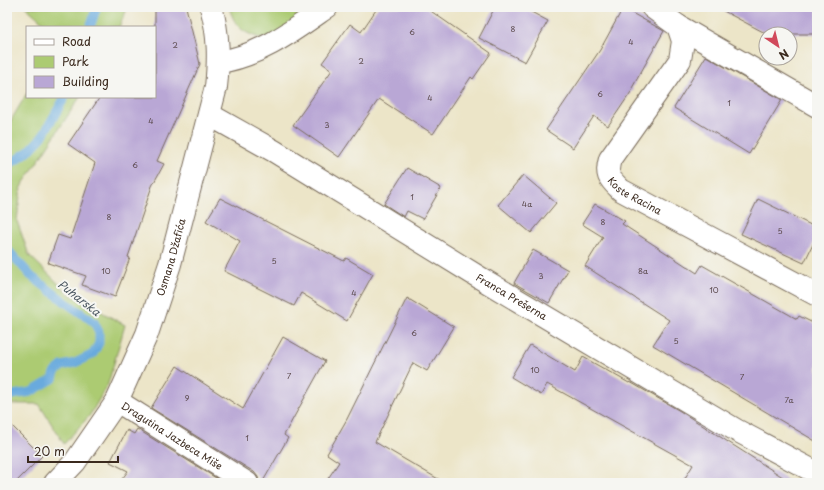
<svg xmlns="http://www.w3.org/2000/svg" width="824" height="490" font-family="'Playpen Sans',sans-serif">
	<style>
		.green { fill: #accb72; stroke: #747a48 }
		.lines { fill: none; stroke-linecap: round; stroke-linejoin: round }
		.stream { stroke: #69aadd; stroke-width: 9 }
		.building { fill: #b9a7d5 }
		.minor-casing { stroke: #796b5a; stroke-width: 24 }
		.minor { stroke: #fff; stroke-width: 22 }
		.labels { text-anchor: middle; stroke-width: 4; stroke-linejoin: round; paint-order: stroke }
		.number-label { font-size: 8px; fill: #5a494c }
		.street-label { font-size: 10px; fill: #3b2a1e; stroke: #f6f6f2 }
		.water-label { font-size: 11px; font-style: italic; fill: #4b5761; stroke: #f6f6f2 }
	</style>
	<rect width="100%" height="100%" fill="#f6f6f2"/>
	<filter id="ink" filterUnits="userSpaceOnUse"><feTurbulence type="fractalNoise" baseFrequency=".025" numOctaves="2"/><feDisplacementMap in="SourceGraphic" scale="8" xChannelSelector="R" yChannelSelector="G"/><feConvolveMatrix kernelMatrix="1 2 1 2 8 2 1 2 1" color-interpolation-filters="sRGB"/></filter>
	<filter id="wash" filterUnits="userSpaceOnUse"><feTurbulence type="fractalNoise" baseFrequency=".012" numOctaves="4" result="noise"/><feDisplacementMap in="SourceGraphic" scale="16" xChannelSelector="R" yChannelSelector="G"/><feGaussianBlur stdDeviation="0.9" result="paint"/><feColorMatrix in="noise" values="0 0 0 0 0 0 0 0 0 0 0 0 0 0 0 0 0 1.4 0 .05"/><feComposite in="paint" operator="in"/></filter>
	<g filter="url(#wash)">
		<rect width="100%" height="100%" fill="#ece5c8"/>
		<!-- green -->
		<g class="green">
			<polygon points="26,7 128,7 119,27 48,27"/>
			<path d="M229 7H329L265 40C243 32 236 30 229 7Z"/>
			<polygon points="27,93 27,97 80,97 21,187 17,221 29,255 69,294 125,325 108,384 90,415 64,444 39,404 7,404 7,127"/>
		</g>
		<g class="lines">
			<!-- stream -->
			<g class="stream">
				<polyline points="90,27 97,7"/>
				<polyline points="7,166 29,151 42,137 65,97"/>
				<polyline points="7,249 31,276 68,304 94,322 99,332 99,343 93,354 75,363 62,366 55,372 53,379 31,392 7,396"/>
			</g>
		</g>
		<g id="blocks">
			<!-- building -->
			<g class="building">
				<polygon points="155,7 186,7 200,64 157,161 164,164 152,186 128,257 130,258 115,297 82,285 86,276 48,263 58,235 70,239 95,163 68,144 100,97 155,97"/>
				<polygon points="378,7 425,7 491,53 473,79 471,77 433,134 379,99 339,157 293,125 332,70 322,63 350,24 361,32"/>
				<polygon points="495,7 522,7 548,21 525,62 479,38"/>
				<polygon points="716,7 817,7 817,34 767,34"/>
				<polygon points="623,8 664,31 632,88 633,89 608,126 594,116 573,148 546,130 600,50"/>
				<polygon points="706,56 782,100 749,154 674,108"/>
				<polygon points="407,168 441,188 423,219 407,211 404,217 384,204"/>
				<polygon points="523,175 556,203 531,233 498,205"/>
				<polygon points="220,198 344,261 346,258 373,274 347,321 301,293 294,306 224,271 240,241 206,221"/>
				<polygon points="758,199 817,228 817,236 804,263 741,234"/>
				<polygon points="595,204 625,221 622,224 697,273 702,265 797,319 799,316 817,325 817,442 653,345 669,320 585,266 603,237 582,224"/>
				<polygon points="533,250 568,270 549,303 514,283"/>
				<polygon points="407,298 454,327 427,371 413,363 375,442 445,483 325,483 339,462 327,454 347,419"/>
				<polygon points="283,337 325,361 284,435 288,438 262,483 259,483 258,477 254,472 151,408 177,366 243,409"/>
				<polygon points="530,345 575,372 583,357 629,383 630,382 680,411 792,483 682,483 693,465 547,384 541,395 511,377"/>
				<polygon points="7,421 42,456 15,483 7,483"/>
				<polygon points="137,429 224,483 119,483 128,471 110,462 127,430 134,434"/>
			</g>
		</g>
	</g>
	<g filter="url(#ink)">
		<use href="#blocks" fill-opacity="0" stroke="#796b5a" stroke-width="1"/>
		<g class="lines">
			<!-- minor casing -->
			<g class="minor-casing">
				<g id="minor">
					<path id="s1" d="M652 7 678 26 683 41 680 60 610 159C605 176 610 179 621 190L817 295"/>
					<polyline points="678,26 817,106"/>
					<path d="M219 62C260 56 294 30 327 7"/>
					<path id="s2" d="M210 115 274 151 477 276 736 430 817 473"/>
					<path id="s3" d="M117 401 247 483"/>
					<path id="s4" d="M55 483 75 462 117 401 147 334 170 264 216 87C219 59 219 35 211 7"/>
				</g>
			</g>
			<!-- minor -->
			<use href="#minor" class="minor"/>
		</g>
	</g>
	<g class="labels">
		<!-- number labels -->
		<g class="number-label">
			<text x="513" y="32">8</text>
			<text x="412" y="35">6</text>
			<text x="631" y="45">4</text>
			<text x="175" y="48">2</text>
			<text x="361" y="64">2</text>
			<text x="600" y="97">6</text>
			<text x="430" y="101">4</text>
			<text x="729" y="106">1</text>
			<text x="151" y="124">4</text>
			<text x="327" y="128">3</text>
			<text x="135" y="168">6</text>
			<text x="412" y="200">1</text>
			<text x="527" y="207">4a</text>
			<text x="109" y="220">8</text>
			<text x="603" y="225">8</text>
			<text x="780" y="234">5</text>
			<text x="274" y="264">5</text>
			<text x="106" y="274">10</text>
			<text x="643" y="274">8a</text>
			<text x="541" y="279">3</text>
			<text x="714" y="293">10</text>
			<text x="354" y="296">4</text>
			<text x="414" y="336">6</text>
			<text x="676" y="344">5</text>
			<text x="535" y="373">10</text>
			<text x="289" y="379">7</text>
			<text x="742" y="380">7</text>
			<text x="187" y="401">9</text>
			<text x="789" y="403">7a</text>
			<text x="247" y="441">1</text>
		</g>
		<!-- street labels -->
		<g class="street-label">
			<text dy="4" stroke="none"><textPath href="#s1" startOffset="239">Koste Racina</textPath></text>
			<text dy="4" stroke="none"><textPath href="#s4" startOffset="257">Osmana Džafića</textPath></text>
			<text dy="4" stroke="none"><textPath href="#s2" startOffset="352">Franca Prešerna</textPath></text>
			<text dy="4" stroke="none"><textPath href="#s3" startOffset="65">Dragutina Jazbeca Miše</textPath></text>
		</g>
		<!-- water labels -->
		<g class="water-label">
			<text transform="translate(79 298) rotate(38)" y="4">Puharska</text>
		</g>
	</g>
	<!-- margin -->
	<rect width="824" height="490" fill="none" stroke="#f6f6f2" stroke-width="24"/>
	<!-- legend -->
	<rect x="26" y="26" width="130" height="72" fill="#f6f6f2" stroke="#aba49d"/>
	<rect x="34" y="39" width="20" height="6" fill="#ffffff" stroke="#aba49d"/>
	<text x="62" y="46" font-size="12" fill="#3b2a1e">Road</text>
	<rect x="34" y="56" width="20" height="12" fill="#accb72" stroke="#aba49d"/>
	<text x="62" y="66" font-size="12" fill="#3b2a1e">Park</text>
	<rect x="34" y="76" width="20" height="12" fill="#b9a7d5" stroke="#aba49d"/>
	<text x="62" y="86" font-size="12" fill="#3b2a1e">Building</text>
	<!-- north arrow -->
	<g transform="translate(778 46) rotate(145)"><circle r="19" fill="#f6f6f2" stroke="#aba49d"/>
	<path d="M0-3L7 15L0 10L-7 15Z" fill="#d1495b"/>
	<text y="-6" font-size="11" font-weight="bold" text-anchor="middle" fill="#3b2a1e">N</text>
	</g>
	<!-- scale -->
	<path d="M28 456v6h90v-6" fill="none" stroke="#3b2a1e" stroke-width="2"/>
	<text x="34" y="456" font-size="12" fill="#3b2a1e" stroke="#f6f6f2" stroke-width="3" paint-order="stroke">20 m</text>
</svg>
